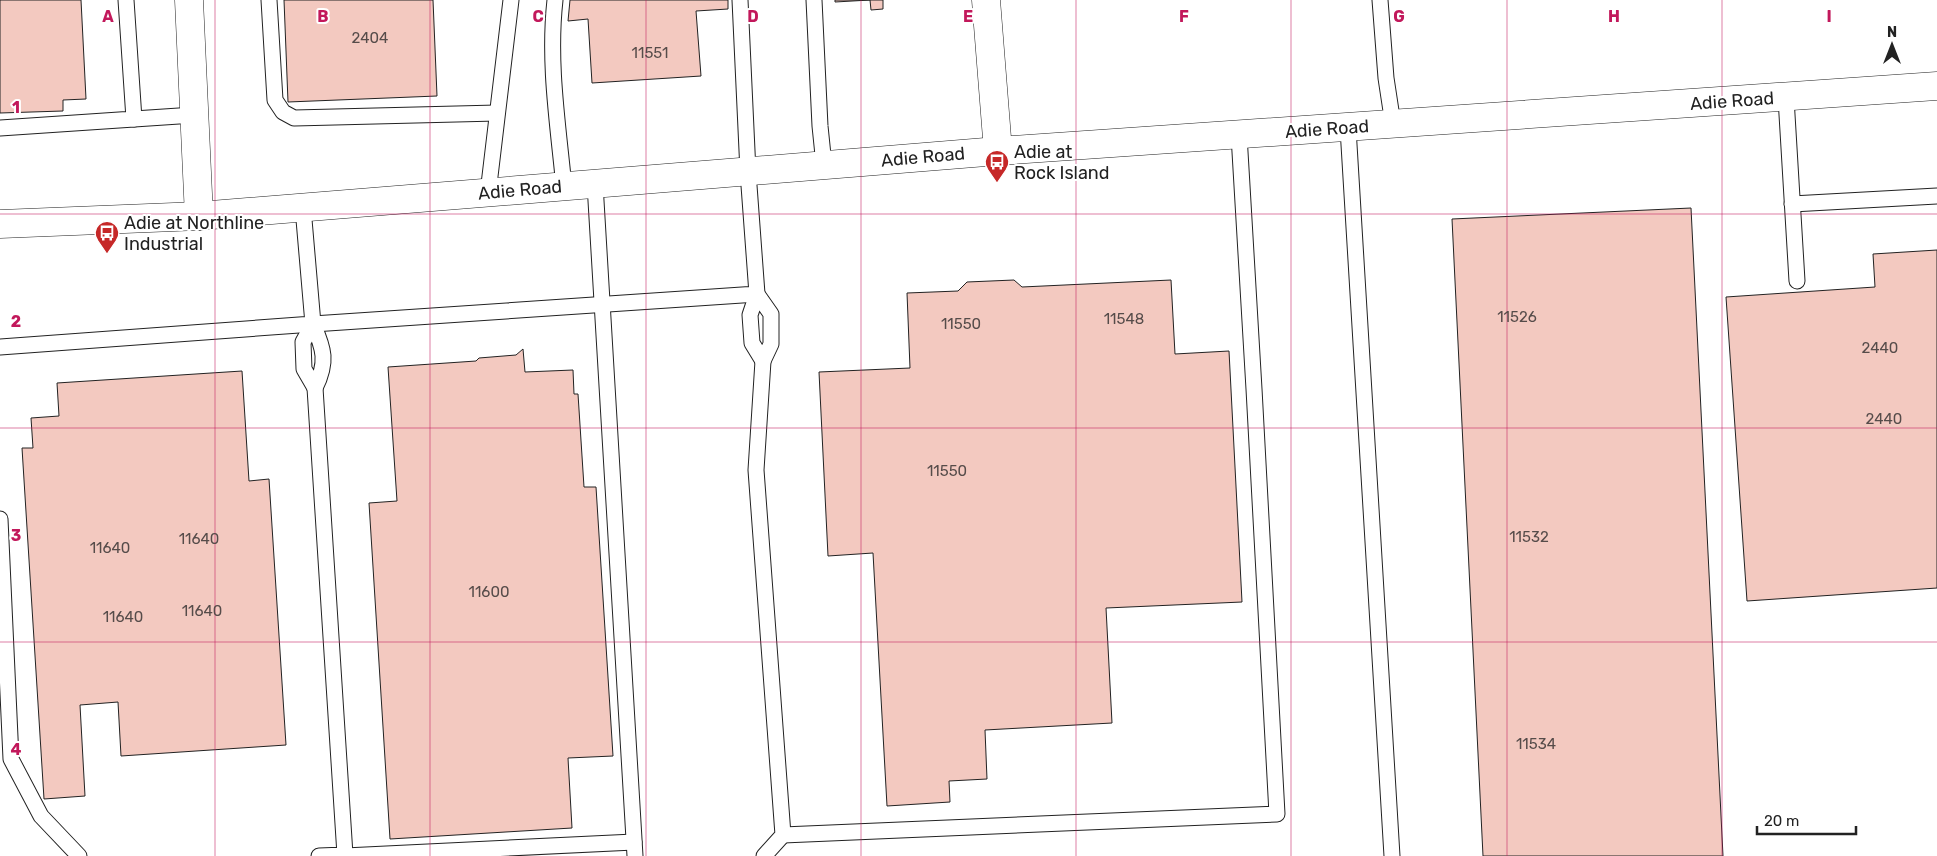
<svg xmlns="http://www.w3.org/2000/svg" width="1937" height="856" font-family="Rubik,sans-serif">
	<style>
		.building { fill: #f3c9c0; stroke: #222 }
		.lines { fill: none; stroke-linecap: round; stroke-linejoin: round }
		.service-casing { stroke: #222; stroke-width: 17 }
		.minor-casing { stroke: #222; stroke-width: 29 }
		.tertiary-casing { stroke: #222; stroke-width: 29 }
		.service { stroke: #fff; stroke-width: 15 }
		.minor { stroke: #fff; stroke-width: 28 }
		.tertiary { stroke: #fff; stroke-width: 28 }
		.grid { fill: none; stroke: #c2185b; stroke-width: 1; stroke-opacity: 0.55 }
		.labels { text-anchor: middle; stroke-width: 4; stroke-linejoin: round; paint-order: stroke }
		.number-label { font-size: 15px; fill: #564c4a }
		.street-label { font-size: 18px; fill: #222; stroke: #fff }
		.poi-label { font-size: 18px; fill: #222; stroke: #fff; text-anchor: start }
		.grid-label { font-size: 16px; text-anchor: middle; font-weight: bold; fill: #c2185b; stroke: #fff; stroke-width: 4; stroke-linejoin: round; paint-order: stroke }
	</style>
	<rect width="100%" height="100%" fill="#fff"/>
	<!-- building -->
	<g class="building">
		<polygon points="0,0 81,0 86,99 63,100 63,111 0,113"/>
		<polygon points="284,0 433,0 437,96 288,102"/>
		<polygon points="570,0 728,0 728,9 696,11 701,76 592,83 588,19 568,21"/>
		<polygon points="835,0 883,0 883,9 871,10 870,0 835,2"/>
		<polygon points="1691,208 1723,856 1483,856 1452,219"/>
		<polygon points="1937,250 1937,588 1747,601 1726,297 1875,287 1873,254"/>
		<polygon points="1014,280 1022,287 1171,280 1175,354 1229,351 1242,602 1106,608 1112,723 985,730 987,779 949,781 950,802 887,806 873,553 828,556 819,372 910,368 907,293 958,291 967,282"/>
		<polygon points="523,349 525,372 573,370 574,394 578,394 584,487 596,487 613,756 568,758 572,828 390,839 369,503 397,501 388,367 476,361 479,358 516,355"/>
		<polygon points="242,371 249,481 269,479 286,745 121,756 118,702 80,705 85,796 44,799 22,448 33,448 31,418 59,416 57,383"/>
	</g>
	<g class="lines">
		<!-- service casing -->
		<g class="service-casing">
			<g id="service">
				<polyline points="269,0 275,100 283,112 294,118 497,113"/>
				<path d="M555 0C548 63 558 124 564 187"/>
				<polyline points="814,0 820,126 824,165"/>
				<polyline points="1380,0 1386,78 1393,124"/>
				<polyline points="1786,98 1797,281"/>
				<polyline points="134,119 194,115"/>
				<polyline points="0,128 134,119 126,0"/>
				<polyline points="1348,128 1392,856"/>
				<polyline points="595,184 635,856"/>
				<polyline points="488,193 511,0"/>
				<polyline points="1792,204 1937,196"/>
				<polygon points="757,294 771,314 771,344 763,361 752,343 750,315"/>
				<polyline points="313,324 757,294 748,172 740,0"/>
				<path d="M313 324C324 349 328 362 315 388L304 369 303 342Z"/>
				<polyline points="0,347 313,324 303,208"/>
				<polyline points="763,361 756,470 783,835 764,856"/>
				<polyline points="315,388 345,855 319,856"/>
				<polyline points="0,519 11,759 41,816 79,856"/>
				<polyline points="783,835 1277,814 1254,389 1239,135"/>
				<polyline points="345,856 634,842"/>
			</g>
		</g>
		<!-- minor casing -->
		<g class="minor-casing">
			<g id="minor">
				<polyline points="189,0 199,216"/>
				<polyline points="986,0 998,151"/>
			</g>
		</g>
		<!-- tertiary casing -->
		<g class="tertiary-casing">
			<polyline id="tertiary" points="0,224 199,216 998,151 1937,86"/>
		</g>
		<!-- service -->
		<use href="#service" class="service"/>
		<!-- minor -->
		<use href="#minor" class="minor"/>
		<!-- tertiary -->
		<use href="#tertiary" class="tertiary"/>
	</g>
	<!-- grid -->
	<path class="grid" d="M215 0V856M430 0V856M646 0V856M861 0V856M1076 0V856M1291 0V856M1507 0V856M1722 0V856M0 214H1937M0 428H1937M0 642H1937"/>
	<!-- icons -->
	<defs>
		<g id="bus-pin" transform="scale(1.25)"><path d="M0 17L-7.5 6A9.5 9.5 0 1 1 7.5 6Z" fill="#c62828" stroke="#fff"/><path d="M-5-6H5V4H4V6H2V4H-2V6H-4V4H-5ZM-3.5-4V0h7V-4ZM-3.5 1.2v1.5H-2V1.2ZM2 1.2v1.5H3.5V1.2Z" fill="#fff"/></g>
	</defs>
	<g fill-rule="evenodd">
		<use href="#bus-pin" x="997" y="162"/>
		<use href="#bus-pin" x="107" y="233"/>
	</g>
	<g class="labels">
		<!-- number labels -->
		<g class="number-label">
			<text x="370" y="43">2404</text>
			<text x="650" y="58">11551</text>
			<text x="1517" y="322">11526</text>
			<text x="1124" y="324">11548</text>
			<text x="961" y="329">11550</text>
			<text x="1880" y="353">2440</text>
			<text x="1884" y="424">2440</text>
			<text x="947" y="476">11550</text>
			<text x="1529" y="542">11532</text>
			<text x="199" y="544">11640</text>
			<text x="110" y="553">11640</text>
			<text x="489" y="597">11600</text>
			<text x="202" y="616">11640</text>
			<text x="123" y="622">11640</text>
			<text x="1536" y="749">11534</text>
		</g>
		<!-- street labels -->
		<g class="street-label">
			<text transform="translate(1732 101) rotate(-4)" y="6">Adie Road</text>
			<text transform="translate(1327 129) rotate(-4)" y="6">Adie Road</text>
			<text transform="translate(923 157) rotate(-5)" y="6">Adie Road</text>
			<text transform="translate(520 190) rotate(-5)" y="6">Adie Road</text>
		</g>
		<!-- poi labels -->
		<g class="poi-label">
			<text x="1014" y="158">Adie at<tspan x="1014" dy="21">Rock Island</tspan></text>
			<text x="124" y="229">Adie at Northline<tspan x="124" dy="21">Industrial</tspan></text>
		</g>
	</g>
	<g class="grid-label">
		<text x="108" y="22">A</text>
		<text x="323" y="22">B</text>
		<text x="538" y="22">C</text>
		<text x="753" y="22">D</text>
		<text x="968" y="22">E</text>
		<text x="1184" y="22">F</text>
		<text x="1399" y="22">G</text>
		<text x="1614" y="22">H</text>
		<text x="1829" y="22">I</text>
		<text x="16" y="113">1</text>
		<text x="16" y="327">2</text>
		<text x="16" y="541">3</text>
		<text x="16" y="755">4</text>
	</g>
	<!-- north arrow -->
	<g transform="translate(1892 45)" stroke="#ffffff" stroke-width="4" paint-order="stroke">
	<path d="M0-4L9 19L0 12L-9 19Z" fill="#222222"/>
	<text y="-8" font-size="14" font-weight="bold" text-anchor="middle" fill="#222222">N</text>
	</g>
	<!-- scale -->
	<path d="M1757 826v8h99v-8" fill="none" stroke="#222222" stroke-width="2.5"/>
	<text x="1764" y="826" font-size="15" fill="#222222" stroke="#ffffff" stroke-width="4" paint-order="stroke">20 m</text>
</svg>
